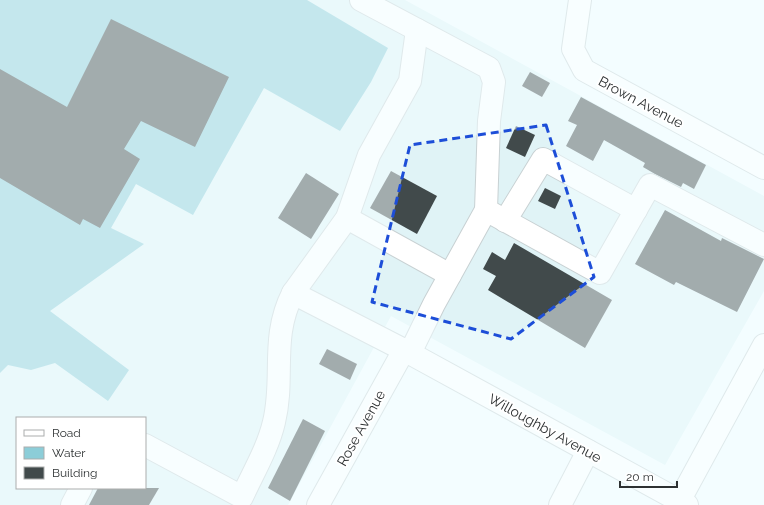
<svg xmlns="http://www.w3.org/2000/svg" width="764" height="505" font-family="Raleway,sans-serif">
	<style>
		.built { fill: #e0f3f6; fill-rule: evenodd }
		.water { fill: #8ccdd8 }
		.building { fill: #414a4b }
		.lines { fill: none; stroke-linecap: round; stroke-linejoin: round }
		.minor-casing { stroke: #c8d1d3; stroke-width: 24 }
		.minor { stroke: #fff; stroke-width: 22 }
		.marked { fill: none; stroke: #1d4ed8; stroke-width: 3; stroke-dasharray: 8 5; stroke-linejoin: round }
		.labels { text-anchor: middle; stroke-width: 4; stroke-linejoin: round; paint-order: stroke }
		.street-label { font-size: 14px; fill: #2d3132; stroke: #fff }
	</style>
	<rect width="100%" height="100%" fill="#f3fdff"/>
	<!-- built -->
	<path class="built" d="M0 0H405L764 196V291L665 465 391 316 288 505H0ZM17 418H145V488H17Z"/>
	<!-- water -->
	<polygon class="water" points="0,0 307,0 388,48 371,82 340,131 264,88 193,215 136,184 111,228 144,244 50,311 129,370 108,401 55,363 31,370 8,365 0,373"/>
	<!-- building -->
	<g class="building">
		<polygon points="111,19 229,77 195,147 141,121 124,149 140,159 100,228 83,219 80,225 0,178 0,69 67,107"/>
		<polygon points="530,72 550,83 542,97 522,86"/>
		<polygon points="581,97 706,165 694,189 683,183 681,187 655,174 643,167 645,163 604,140 593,161 566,146 577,125 568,121"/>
		<polygon points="516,126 535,135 525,157 506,148"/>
		<polygon points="391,171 437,196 417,234 370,208"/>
		<polygon points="306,173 339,194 311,239 278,218"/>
		<polygon points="545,188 561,196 555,209 538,201"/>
		<polygon points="665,210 721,241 722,238 764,259 737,312 676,282 674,285 635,264"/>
		<polygon points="514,243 612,300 585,348 488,290 496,276 483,269 492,252 505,260"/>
		<polygon points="327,349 357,364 350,380 319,364"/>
		<polygon points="303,419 325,431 290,501 268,488"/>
		<polygon points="98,488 159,488 149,505 89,505"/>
	</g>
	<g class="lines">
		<!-- minor casing -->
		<g class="minor-casing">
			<g id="minor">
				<polyline points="361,0 489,68 494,82 489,121 486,210"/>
				<polyline points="580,0 573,49 584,70 764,168"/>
				<polyline points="347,218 450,275"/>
				<polyline points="505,221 543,159 636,210"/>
				<polyline points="293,293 347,218 369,155 410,81 417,30"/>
				<polyline points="410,353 434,304 486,210 600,273 650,185 764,245"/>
				<path d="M145 445 242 497C253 473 268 448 274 422 285 377 270 338 293 293L404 350 687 505"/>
				<polyline points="72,505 81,488"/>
				<polyline points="318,505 404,350"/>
				<polyline points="560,505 588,451"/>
				<polyline points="677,505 764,345"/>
			</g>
		</g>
		<!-- minor -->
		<use href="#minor" class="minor"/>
	</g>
	<!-- marked area -->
	<path d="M0 0H764V505H0ZM546 125 594 277 511 339 372 302 410 145Z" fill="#f3fdff" fill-opacity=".55" fill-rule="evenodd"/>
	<path class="marked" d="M546 125 594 277 511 339 372 302 410 145Z"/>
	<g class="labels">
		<!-- street labels -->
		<g class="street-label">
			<text transform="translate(641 102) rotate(28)" y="5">Brown Avenue</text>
			<text transform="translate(361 428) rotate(-61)" y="5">Rose Avenue</text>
			<text transform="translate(545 428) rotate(29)" y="5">Willoughby Avenue</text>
		</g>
	</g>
	<!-- legend -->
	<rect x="16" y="417" width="130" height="72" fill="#ffffff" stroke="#abadad"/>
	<rect x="24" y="430" width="20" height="6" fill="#ffffff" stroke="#abadad"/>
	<text x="52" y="437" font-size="12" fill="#2d3132">Road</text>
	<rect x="24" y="447" width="20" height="12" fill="#8ccdd8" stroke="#abadad"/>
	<text x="52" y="457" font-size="12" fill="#2d3132">Water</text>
	<rect x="24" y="467" width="20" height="12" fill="#414a4b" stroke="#abadad"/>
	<text x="52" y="477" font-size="12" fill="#2d3132">Building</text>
	<!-- scale -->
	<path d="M620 481v6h57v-6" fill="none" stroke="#2d3132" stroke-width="2"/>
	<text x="626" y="481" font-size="12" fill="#2d3132" stroke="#ffffff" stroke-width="3" paint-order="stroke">20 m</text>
</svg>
